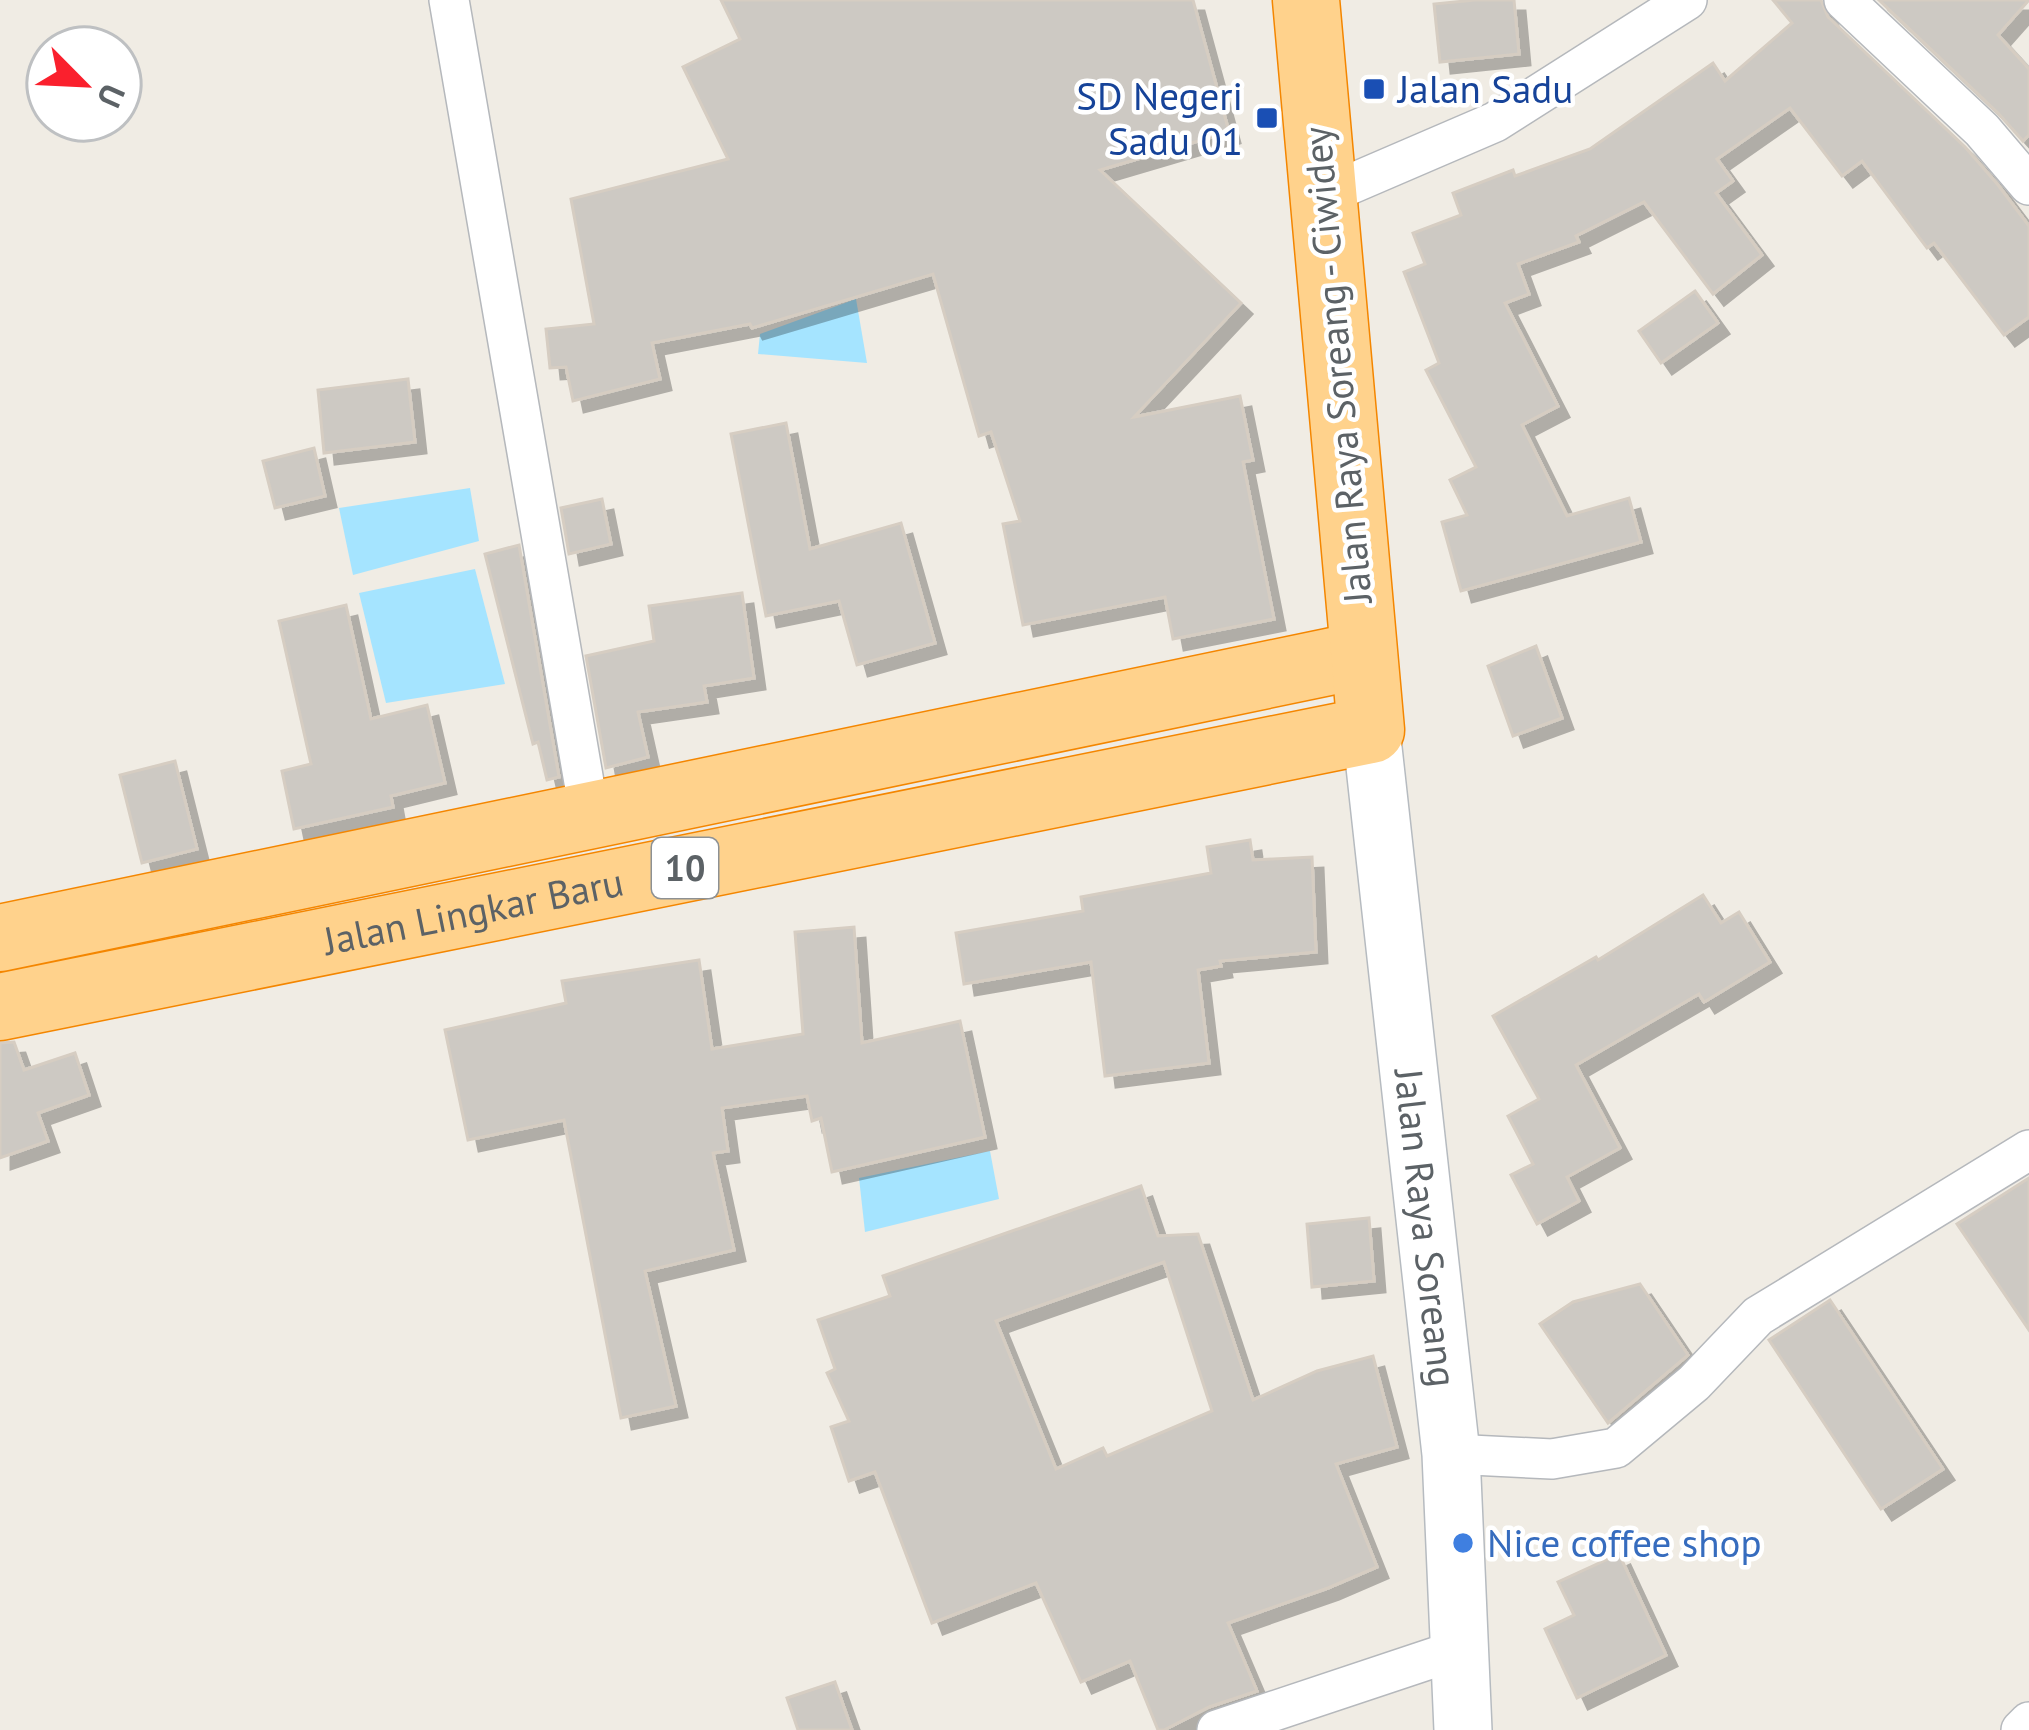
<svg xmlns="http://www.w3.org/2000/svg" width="2029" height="1730" font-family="'PT Sans',sans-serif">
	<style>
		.water { fill: #a5e4ff }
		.building { fill: #cdc9c3; stroke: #d6cdc2; stroke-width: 3; fill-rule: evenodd; filter: url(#shadow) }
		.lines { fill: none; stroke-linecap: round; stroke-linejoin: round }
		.street-casing { stroke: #b5b8bc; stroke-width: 42 }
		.secondary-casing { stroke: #b6bbc0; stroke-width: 60 }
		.highway-casing { stroke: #f48600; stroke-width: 69 }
		.street { stroke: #fff; stroke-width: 39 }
		.secondary { stroke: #fff; stroke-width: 57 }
		.highway { stroke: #ffd28c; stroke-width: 66 }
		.transit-dot { fill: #1a4fb4; stroke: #fff; stroke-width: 4.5 }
		.shop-dot { fill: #3f7fe0; stroke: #fff; stroke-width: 4.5 }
		.labels { text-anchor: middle; stroke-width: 9; stroke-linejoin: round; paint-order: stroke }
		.shield { fill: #fff; stroke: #8d9194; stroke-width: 3 }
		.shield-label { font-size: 36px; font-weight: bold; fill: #5c6266 }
		.transit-label { font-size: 39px; fill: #164399; stroke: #fff; text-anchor: start }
		.street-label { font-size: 39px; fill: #5c6266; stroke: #fff }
		.shop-label { font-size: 39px; fill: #366cbe; stroke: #fff; text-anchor: start }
	</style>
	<defs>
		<filter id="shadow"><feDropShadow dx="11" dy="11" stdDeviation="0" flood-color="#0004"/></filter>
	</defs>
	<rect width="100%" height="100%" fill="#f0ece4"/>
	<!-- water -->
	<g class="water">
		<polygon points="856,299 867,363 758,354 760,334"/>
		<polygon points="470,488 479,541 353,575 339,508"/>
		<polygon points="475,569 505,684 386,703 359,593"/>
		<polygon points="990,1151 999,1199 865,1232 859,1178"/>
	</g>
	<!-- building -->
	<g class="building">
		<polygon points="721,0 1193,0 1229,132 1100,170 1241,303 1134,417 1240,396 1253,460 1243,462 1274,619 1173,639 1165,597 1023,625 1003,524 1020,521 991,432 979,436 933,274 752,328 750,324 652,343 660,379 573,401 566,367 550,368 546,329 594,324 571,199 728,159 683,67 740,39"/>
		<polygon points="1475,0 1514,0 1519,54 1440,62 1434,4"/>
		<polygon points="1773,0 1821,0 1828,17 1965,147 1998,185 2029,226 2029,317 2004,335 1934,243 1927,248 1862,161 1842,176 1790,108 1717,159 1733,181 1716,193 1762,255 1713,294 1644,202 1576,236 1579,242 1518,264 1529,294 1505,303 1558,406 1522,425 1567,516 1629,498 1641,542 1461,591 1442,522 1467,515 1450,480 1476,467 1426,370 1439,363 1404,272 1425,264 1413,233 1461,215 1453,193 1513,170 1515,176 1590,149 1713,63 1725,81 1792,23"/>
		<polygon points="1879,0 2029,0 1998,35 2029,69 2029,135 2023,141 1998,113"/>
		<polygon points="1695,291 1718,323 1661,363 1639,331"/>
		<polygon points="408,379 415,442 324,453 318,390"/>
		<polygon points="786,423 810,549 901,523 935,643 857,665 839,601 766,616 731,434"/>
		<polygon points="314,448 325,496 275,508 263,461"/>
		<polygon points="602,499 611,544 569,554 561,508"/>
		<polygon points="519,545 559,777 547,780 538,742 533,744 485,554"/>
		<polygon points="742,593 754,678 704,686 707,702 638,712 648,757 606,768 586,656 654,641 649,606"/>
		<polygon points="346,605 371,719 427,705 445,783 391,796 393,807 294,829 282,771 311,764 279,621"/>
		<polygon points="1536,646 1562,718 1513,736 1488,666"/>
		<polygon points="175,761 197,849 142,863 120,775"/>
		<polygon points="1250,840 1253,860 1312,857 1316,952 1220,961 1221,966 1198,970 1209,1063 1105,1076 1091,962 964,984 956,933 1083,911 1081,897 1211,873 1207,847"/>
		<polygon points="1703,895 1721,923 1739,912 1770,962 1704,1002 1699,994 1576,1065 1620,1148 1567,1177 1579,1201 1537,1224 1511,1175 1533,1164 1508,1116 1539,1099 1493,1016 1596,957 1598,960"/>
		<polygon points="854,927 862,1043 960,1021 985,1137 832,1172 821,1118 812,1121 807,1096 722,1108 728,1151 713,1153 734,1250 645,1271 676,1406 621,1418 564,1120 468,1140 445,1030 566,1003 562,981 699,960 712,1049 803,1034 795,932"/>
		<polygon points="14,1042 24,1070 75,1053 89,1095 38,1113 48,1141 0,1158 0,1043"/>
		<polygon points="2029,1178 2029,1330 1957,1224"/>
		<path d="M1141 1186 1158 1236 1198 1234 1253 1400 1317 1371 1373 1356 1397 1447 1336 1464 1377 1567 1328 1588 1228 1623 1257 1691 1209 1707 1164 1730H1158L1130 1661 1081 1682 1036 1583 932 1623 875 1472 849 1481 831 1427 849 1421 827 1373 835 1369 818 1320 890 1296 883 1276ZM1164 1262 1212 1411 1107 1456 1103 1448 1056 1469 996 1321Z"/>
		<polygon points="1369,1218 1374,1281 1312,1287 1307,1224"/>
		<polygon points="1640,1284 1688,1355 1608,1423 1540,1324 1573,1302"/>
		<polygon points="1830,1300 1943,1469 1881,1509 1769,1340"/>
		<polygon points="1619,1554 1666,1655 1577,1698 1545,1629 1574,1615 1558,1582"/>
		<polygon points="835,1682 852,1730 798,1730 787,1698"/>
	</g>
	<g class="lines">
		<!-- street casing -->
		<g class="street-casing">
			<g id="street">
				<polyline points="449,0 590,817"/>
				<polyline points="1844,0 1982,130 2029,185"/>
				<polyline points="1323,196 1495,122 1687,0"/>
				<polyline points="1451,1454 1552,1459 1616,1448 1694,1383 1758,1316 2029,1150"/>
				<polyline points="1217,1730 1457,1650"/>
				<polyline points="2021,1730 2029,1722"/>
			</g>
		</g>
		<!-- secondary casing -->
		<g class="secondary-casing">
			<g id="secondary">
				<path id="s1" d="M1371 730 1451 1454 1463 1730"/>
			</g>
		</g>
		<!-- highway casing -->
		<g class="highway-casing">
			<g id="highway">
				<polyline points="0,938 1362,655"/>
				<path id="s2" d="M0 1007 1371 730 1306 0"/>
			</g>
		</g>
		<!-- street -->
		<use href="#street" class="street"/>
		<!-- secondary -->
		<use href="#secondary" class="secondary"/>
		<!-- highway -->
		<use href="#highway" class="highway"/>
	</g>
	<!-- markers -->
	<g class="transit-dot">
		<rect x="1362" y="77" width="24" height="24" rx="6"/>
		<rect x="1255" y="106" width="24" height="24" rx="6"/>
	</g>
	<circle class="shop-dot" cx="1463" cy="1543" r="12"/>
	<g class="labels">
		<!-- shield labels -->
		<rect class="shield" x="652" y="838" width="66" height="60" rx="9"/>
		<g class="shield-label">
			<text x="685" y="881">10</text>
		</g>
		<!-- transit labels -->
		<g class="transit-label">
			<text x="1398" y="103">Jalan Sadu</text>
			<text x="1243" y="110" text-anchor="end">SD Negeri<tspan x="1243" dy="45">Sadu 01</tspan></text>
		</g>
		<!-- street labels -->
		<g class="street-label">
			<text transform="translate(1337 365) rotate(-95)" y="14">Jalan Raya Soreang - Ciwidey</text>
			<text dy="14" stroke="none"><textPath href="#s2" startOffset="483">Jalan Lingkar Baru</textPath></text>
			<text dy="14" stroke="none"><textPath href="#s1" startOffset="501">Jalan Raya Soreang</textPath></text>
		</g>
		<!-- shop labels -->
		<g class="shop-label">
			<text x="1487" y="1557">Nice coffee shop</text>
		</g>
	</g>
	<!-- north arrow -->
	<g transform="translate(84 84) rotate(114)"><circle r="57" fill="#ffffff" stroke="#bec0c2" stroke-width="3"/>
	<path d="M0-9L21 45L0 30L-21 45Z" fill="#fa202d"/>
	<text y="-18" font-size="33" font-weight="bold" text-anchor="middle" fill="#5c6266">U</text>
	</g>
</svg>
